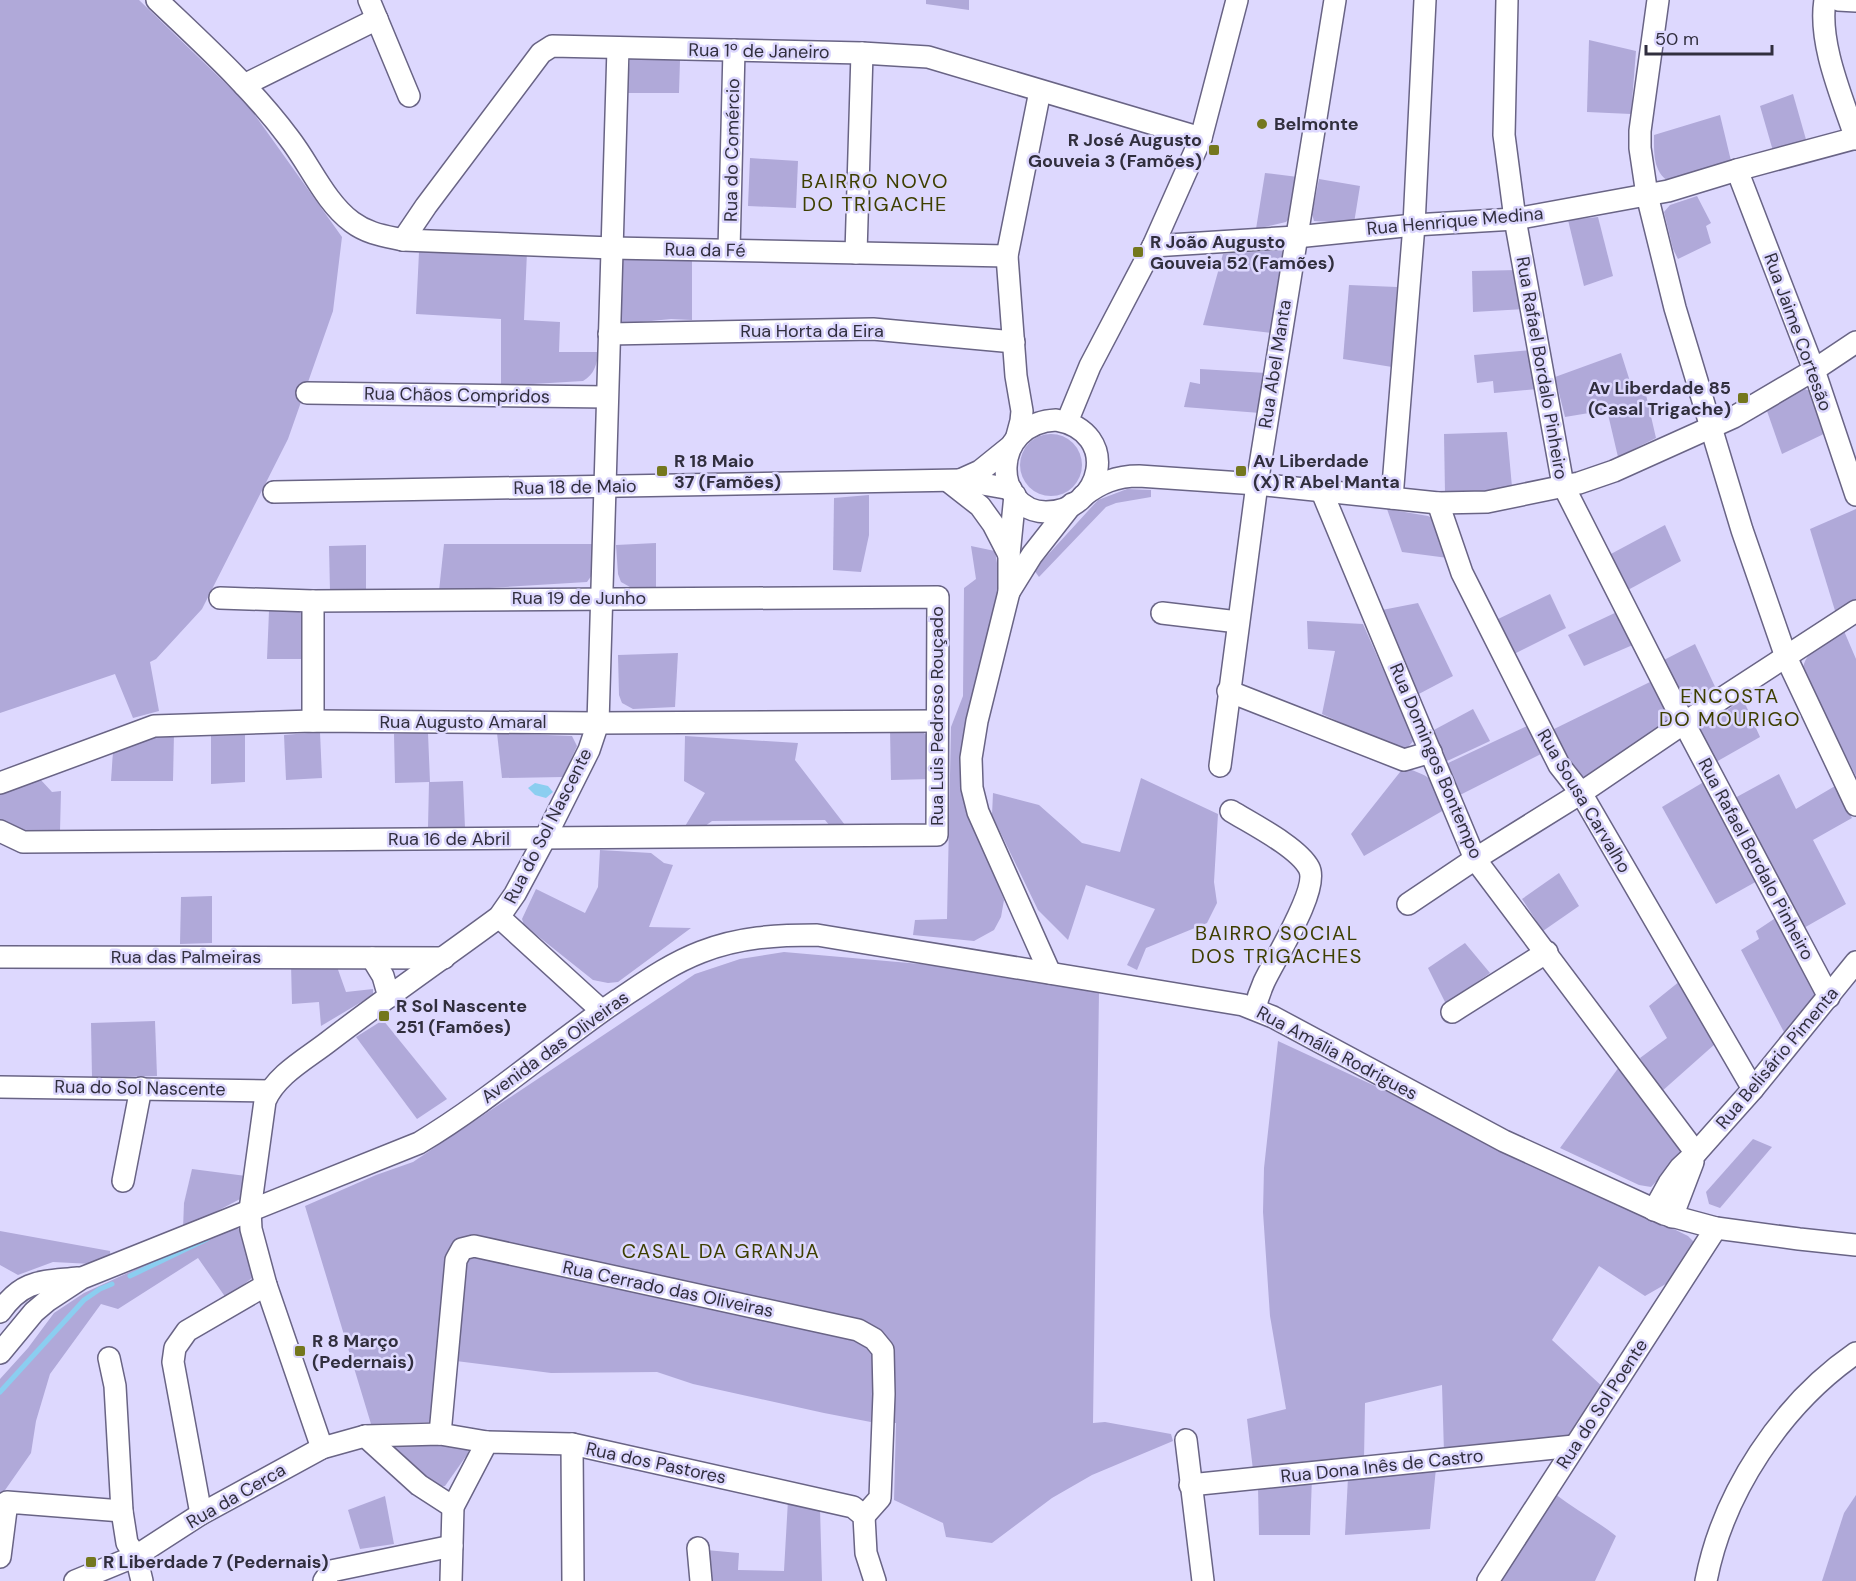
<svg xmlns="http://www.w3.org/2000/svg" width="1856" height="1581" font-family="'DM Sans',sans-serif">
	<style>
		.green { fill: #b0a9d9 }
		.water { fill: #8bcef0 }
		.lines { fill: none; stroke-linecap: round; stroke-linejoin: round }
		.stream { stroke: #8bcef0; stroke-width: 5 }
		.minor-casing { stroke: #696485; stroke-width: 24 }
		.minor { stroke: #fff; stroke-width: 21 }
		.poi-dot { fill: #74771e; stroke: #ddd8fe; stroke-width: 2 }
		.labels { text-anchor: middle; stroke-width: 5; stroke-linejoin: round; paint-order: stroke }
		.street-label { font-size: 18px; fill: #312f3e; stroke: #ddd8fe }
		.poi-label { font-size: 18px; font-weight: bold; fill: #312f3e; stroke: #ddd8fe; text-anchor: start }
		.neighbourhood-label { font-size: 20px; letter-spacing: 1.5px; fill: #3e3f00; stroke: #ddd8fe }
	</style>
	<rect width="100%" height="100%" fill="#ddd8fe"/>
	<!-- green -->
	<g class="green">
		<polygon points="0,0 139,0 247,104 342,237 333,311 288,439 202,609 156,659 150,662 159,711 133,718 115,674 0,713"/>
		<polygon points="926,0 969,0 969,10 926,4"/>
		<polygon points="1589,40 1636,51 1631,114 1587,112"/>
		<polygon points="630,58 680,60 679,93 627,93"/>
		<polygon points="1793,94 1807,143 1773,151 1760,106"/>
		<path d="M1720 115 1732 165 1669 182C1653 171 1654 154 1654 135Z"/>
		<polygon points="750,158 798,161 796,208 748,206"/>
		<polygon points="1265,173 1298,177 1291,217 1286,222 1256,229"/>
		<polygon points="1319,179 1360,186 1354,223 1314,221 1312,214"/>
		<polygon points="1697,196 1711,223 1706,226 1711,243 1678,259 1673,249 1664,212 1670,205"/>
		<polygon points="1598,217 1613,276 1584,286 1568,220"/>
		<path d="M424 249 527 252 524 320 560 322 559 352H599C596 365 595 374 583 381L501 386V319L416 314 419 252Z"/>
		<polygon points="1282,250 1284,256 1273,333 1203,325 1223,254"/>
		<polygon points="624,256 692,258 692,320 671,319 621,324 618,321 619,259"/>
		<polygon points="1518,270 1525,309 1473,312 1472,271"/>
		<polygon points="1349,285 1397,287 1392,367 1343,359"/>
		<polygon points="1532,350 1537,389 1494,393 1493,381 1477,383 1474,355"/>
		<polygon points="1621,353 1633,391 1644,386 1656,438 1618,457 1607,410 1565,417 1555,377"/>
		<polygon points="1200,369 1266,373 1260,413 1184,407 1190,382 1200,384"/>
		<polygon points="1802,388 1810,391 1830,431 1782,454 1767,411"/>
		<polygon points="1507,432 1512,487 1478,493 1445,493 1444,434"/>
		<circle cx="1051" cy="465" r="31"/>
		<polygon points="1127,489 1151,490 1151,497 1116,503 1106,507 1039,577 1034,570 1098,500"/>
		<polygon points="869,495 869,535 861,572 833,570 834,498"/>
		<polygon points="1387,509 1428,516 1434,519 1448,558 1402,552"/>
		<polygon points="1856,509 1856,602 1836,614 1810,529"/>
		<polygon points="1665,525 1681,561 1628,590 1609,555"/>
		<polygon points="656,543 656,589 630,587 621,582 618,574 616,545"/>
		<polygon points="444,544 596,544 594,572 587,582 439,591"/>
		<polygon points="366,545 366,591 330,592 329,546"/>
		<polygon points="971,546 995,551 1000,581 964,738 961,788 973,823 1004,900 1001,917 994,930 974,941 913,935 915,920 947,919 951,727 963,696 964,588 976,579"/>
		<polygon points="1550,594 1566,628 1512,655 1496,620"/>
		<polygon points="1418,603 1453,676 1415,696 1382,610"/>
		<polygon points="296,609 308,619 308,659 267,659 269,611"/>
		<polygon points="1619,611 1635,644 1584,666 1568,635"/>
		<polygon points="1307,621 1363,624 1414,740 1409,746 1401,750 1322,714 1335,651 1308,649"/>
		<path d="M1844 631 1856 659V776L1803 671C1803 650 1828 642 1844 631Z"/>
		<polygon points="1695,644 1718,693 1703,703 1691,705 1685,700 1660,662"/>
		<polygon points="678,653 675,707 633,709 622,703 619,695 618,655"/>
		<polygon points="1652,681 1671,717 1663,729 1591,778 1584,777 1577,773 1552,730"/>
		<polygon points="1743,699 1760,737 1716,762 1700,729"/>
		<polygon points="1473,709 1490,741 1445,762 1432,731"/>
		<polygon points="1527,726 1543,753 1458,796 1446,764"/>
		<polygon points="890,729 921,731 932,739 931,779 891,780"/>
		<polygon points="320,732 322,778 286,780 284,735"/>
		<polygon points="174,733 173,781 111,781 113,751 158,735"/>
		<polygon points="428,733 430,782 463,781 465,828 428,827 429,782 395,783 394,734"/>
		<polygon points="497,733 572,736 577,746 563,777 502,778"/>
		<polygon points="245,735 245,782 211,784 211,736"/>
		<polygon points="685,736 798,743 795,760 845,825 830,826 825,820 712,821 701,829 684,828 705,793 684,781"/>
		<path d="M1404 767C1436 779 1433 778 1444 810L1364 856 1351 834Z"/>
		<polygon points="1779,774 1796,809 1835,786 1852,818 1813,840 1846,904 1802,929 1733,799"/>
		<polygon points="1141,778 1218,814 1214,882 1217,903 1207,923 1146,948 1137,970 1127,965 1155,909 1086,885 1068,940 1038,910 992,815 993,793 1039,805 1082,843 1120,852"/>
		<polygon points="40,779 52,792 61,791 60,831 24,832 0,819 0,793"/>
		<polygon points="1707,780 1759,880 1716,904 1662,807"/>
		<polygon points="600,850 651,853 664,863 673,865 649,927 691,928 618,982 608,983 593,980 524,925 522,919 536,889 585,913 598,887"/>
		<polygon points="1559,873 1579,906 1543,931 1522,899"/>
		<polygon points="212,896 212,943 180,944 181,897"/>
		<polygon points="1777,917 1818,994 1785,1034 1741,950 1759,939 1756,931"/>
		<polygon points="1465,943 1490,973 1446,1004 1428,968"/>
		<polygon points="784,952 932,965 1099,992 1093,1423 1105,1422 1171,1434 1173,1441 1092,1475 1052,1498 992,1543 946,1537 943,1523 894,1500 896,1423 876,1423 824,1413 693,1384 657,1372 551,1373 456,1361 452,1424 429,1422 371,1424 305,1206 376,1175 413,1162 695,974 740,959"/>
		<polygon points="291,964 336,964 346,992 373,989 373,995 321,1026 319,1002 292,1004"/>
		<polygon points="1680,981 1715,1044 1661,1092 1640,1058 1667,1038 1649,1006"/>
		<polygon points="383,1020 447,1099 417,1119 356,1037"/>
		<polygon points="155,1021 157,1076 92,1078 91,1023"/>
		<polygon points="1278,1041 1457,1124 1639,1212 1688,1236 1695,1243 1671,1281 1645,1296 1599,1266 1552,1340 1605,1389 1571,1440 1444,1453 1442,1385 1365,1403 1364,1459 1253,1470 1247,1419 1286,1409 1270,1316 1263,1212 1264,1168"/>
		<polygon points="1619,1067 1681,1150 1681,1156 1651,1187 1639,1185 1560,1148"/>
		<polygon points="1753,1139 1772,1147 1720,1208 1709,1204 1706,1192"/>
		<polygon points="192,1169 246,1176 242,1198 183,1229 184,1203"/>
		<polygon points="230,1226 242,1230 254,1271 252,1278 226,1298 198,1258 118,1309 101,1304 50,1374 36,1421 31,1453 3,1493 0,1516 0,1379 28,1348 54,1313 84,1293"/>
		<polygon points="0,1231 110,1251 111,1265 53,1262 18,1275 0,1265"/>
		<polygon points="403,1441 462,1445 469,1452 445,1486 435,1487 390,1449 392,1444"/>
		<polygon points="1436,1468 1430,1529 1345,1535 1348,1477"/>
		<polygon points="1312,1476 1310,1535 1259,1535 1258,1487"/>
		<path d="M1555 1494C1574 1509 1596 1520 1616 1536L1595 1581H1497Z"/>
		<polygon points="1856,1495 1856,1581 1822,1581 1844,1513"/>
		<polygon points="385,1496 394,1544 360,1549 348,1510"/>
		<polygon points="788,1500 820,1508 822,1581 709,1581 706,1550 739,1553 738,1570 784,1571"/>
	</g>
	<!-- water -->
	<polygon class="water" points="535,783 548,786 553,792 546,798 535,795 528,788"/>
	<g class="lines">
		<!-- stream -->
		<g class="stream">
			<polyline points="130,1276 207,1239"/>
			<polyline points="0,1392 84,1300 100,1289 112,1284"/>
		</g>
		<!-- minor casing -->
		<g class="minor-casing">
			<g id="minor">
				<path d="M157 0C203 44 251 87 289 138 310 165 325 202 352 222 368 234 385 236 403 240L612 248 1007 256"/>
				<polyline points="369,0 409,96"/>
				<polyline points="1507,0 1504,135 1515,219 1563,485 1684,723 1829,997"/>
				<polyline points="1658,0 1640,131 1640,148 1647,195 1675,308 1742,530 1786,657 1856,805"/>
				<path d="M1825 0C1818 43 1842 97 1856 139"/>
				<polyline points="1838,0 1856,1"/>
				<polyline points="244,85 377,19"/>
				<polyline points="1737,170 1814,370 1856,495"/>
				<polyline points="403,240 426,206 541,53 552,46 862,53 928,57 1201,138"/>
				<polyline points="1153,246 1296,237 1414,225 1515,219 1668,191 1737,170 1856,138"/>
				<polyline points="729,250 734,50"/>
				<polyline points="856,253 862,53"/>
				<polyline points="609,334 873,329 1014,342"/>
				<polyline points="307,393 607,397"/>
				<path d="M1056 420C1122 432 1102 512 1046 512 992 511 990 423 1056 420Z"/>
				<polyline points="1067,422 1090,366 1153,246 1201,138 1237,0"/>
				<polyline points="1017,436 1021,421 1022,411 1016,376 1007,256 1040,91"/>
				<polyline points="960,480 980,471 1011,446"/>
				<polyline points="948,481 980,506 993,524 1009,555"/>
				<polyline points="274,492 960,480 1011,489"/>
				<polyline points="1322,492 1475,859 1696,1153"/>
				<polyline points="1015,495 1009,555 1009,592 977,721 971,758 972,788 978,812 1050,973"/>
				<path d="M1083 496C1100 483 1116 476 1139 476L1257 484 1438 503 1487 502 1579 483 1614 471 1734 417 1814 370 1856 342"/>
				<polyline points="1392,498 1414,225 1425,0"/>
				<polyline points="1438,503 1462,573 1559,765 1581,793 1753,1089"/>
				<polyline points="1009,592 1032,555 1072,504"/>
				<polyline points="313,601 313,721"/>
				<polyline points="1162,613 1238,622"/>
				<polyline points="1228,691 1404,760 1431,752"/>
				<polyline points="1220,766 1257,484 1335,0"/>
				<polyline points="0,783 154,726 313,721 598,723 937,721"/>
				<path d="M1231 811C1252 824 1298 847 1309 868 1320 889 1274 960 1264 982 1260 991 1257 1000 1255 1009"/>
				<polyline points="0,831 23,842 937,835 938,597 313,601 220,598"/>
				<polyline points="1408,904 1475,859 1581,793 1684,723 1856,611"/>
				<polyline points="499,917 602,1011"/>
				<polyline points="0,957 444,958"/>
				<polyline points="372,958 383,976 389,997"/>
				<polyline points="1452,1012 1547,952"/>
				<polyline points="0,1087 269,1091"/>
				<polyline points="123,1181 141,1088"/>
				<polyline points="1654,1210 1669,1183 1680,1168 1696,1153 1753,1089 1856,962"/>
				<polyline points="1672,1217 1693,1162"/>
				<path d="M0 1312C23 1279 42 1282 78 1278"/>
				<path d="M0 1353 34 1312 47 1301 82 1278 419 1143C489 1101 551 1046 618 1000 645 982 670 964 701 952 739 937 776 935 817 935L1243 1005 1273 1017 1504 1141 1664 1214 1716 1228 1799 1239 1856 1245"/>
				<polyline points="109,1358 115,1386 122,1511 127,1543 136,1556 142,1581"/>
				<polyline points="440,1434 456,1260 462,1249 474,1246 858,1330 874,1339 883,1350 884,1394 880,1498 864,1516"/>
				<polyline points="365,1436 440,1434 487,1442"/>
				<polyline points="1186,1440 1203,1581"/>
				<polyline points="572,1444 573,1581"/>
				<path d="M322 1448 266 1285 251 1229 250 1210 265 1101C276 1075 306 1059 328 1042 384 999 442 959 499 917L515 894 545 838 589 750 598 723 618 48"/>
				<polyline points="1190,1485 1574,1446"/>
				<polyline points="201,1514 173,1362 175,1348 187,1331 266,1285"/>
				<polyline points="698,1548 701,1581"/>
				<polyline points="0,1557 7,1502 122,1511"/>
				<polyline points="75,1581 136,1556 201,1514 322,1448 365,1436 419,1485 453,1507"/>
				<polyline points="324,1581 331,1571 452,1546"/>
				<polyline points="451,1581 453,1507 487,1442 572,1444 853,1507 864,1516 866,1553 875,1581"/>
				<polyline points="1488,1581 1716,1228"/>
				<path d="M1706 1581C1723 1492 1782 1404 1856 1353"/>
			</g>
		</g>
		<!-- minor -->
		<use href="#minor" class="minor"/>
	</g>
	<!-- markers -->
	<g class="poi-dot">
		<circle cx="1262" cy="124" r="6"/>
		<rect x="1208" y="144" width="12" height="12" rx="3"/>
		<rect x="1132" y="246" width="12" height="12" rx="3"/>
		<rect x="1737" y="392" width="12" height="12" rx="3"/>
		<rect x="656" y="465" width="12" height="12" rx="3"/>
		<rect x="1235" y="465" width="12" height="12" rx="3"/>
		<rect x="378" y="1010" width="12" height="12" rx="3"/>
		<rect x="294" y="1345" width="12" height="12" rx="3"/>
		<rect x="85" y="1556" width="12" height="12" rx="3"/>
	</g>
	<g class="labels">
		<!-- street labels -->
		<g class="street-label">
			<text transform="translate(759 51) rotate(1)" y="6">Rua 1º de Janeiro</text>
			<text transform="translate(732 150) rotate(-89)" y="6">Rua do Comércio</text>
			<text transform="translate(1455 221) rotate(-5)" y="6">Rua Henrique Medina</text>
			<text transform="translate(705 250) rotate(1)" y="6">Rua da Fé</text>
			<text x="812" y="337">Rua Horta da Eira</text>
			<text transform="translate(1798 332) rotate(70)" y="6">Rua Jaime Cortesão</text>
			<text transform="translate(1275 364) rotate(-81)" y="6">Rua Abel Manta</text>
			<text transform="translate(1542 368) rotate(80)" y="6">Rua Rafael Bordalo Pinheiro</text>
			<text transform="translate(457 395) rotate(1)" y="6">Rua Chãos Compridos</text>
			<text transform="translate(575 487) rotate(-1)" y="6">Rua 18 de Maio</text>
			<text x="579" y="604">Rua 19 de Junho</text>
			<text transform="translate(937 716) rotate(-90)" y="6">Rua Luis Pedroso Rouçado</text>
			<text x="463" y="728">Rua Augusto Amaral</text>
			<text transform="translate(1436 761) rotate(67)" y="6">Rua Domingos Bontempo</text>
			<text transform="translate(1584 801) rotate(59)" y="6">Rua Sousa Carvalho</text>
			<text transform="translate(548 826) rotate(-63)" y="6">Rua do Sol Nascente</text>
			<text x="449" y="845">Rua 16 de Abril</text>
			<text transform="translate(1756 859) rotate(62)" y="6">Rua Rafael Bordalo Pinheiro</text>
			<text x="186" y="963">Rua das Palmeiras</text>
			<text transform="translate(555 1047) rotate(-36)" y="6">Avenida das Oliveiras</text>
			<text transform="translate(1337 1053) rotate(28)" y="6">Rua Amália Rodrigues</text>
			<text transform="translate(1777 1058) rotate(-50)" y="6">Rua Belisário Pimenta</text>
			<text transform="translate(140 1088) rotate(1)" y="6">Rua do Sol Nascente</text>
			<text transform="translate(668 1289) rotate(12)" y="6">Rua Cerrado das Oliveiras</text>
			<text transform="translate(1602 1404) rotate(-57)" y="6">Rua do Sol Poente</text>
			<text transform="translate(656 1463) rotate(12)" y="6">Rua dos Pastores</text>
			<text transform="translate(1382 1466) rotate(-6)" y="6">Rua Dona Inês de Castro</text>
			<text transform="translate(236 1496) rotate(-30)" y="6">Rua da Cerca</text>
		</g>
		<!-- poi labels -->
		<g class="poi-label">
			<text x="1274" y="130">Belmonte</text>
			<text x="1202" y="146" text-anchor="end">R José Augusto<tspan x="1202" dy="21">Gouveia 3 (Famões)</tspan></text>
			<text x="1150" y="248">R João Augusto<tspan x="1150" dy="21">Gouveia 52 (Famões)</tspan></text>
			<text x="1731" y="394" text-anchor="end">Av Liberdade 85<tspan x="1731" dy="21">(Casal Trigache)</tspan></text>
			<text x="674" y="467">R 18 Maio<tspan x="674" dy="21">37 (Famões)</tspan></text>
			<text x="1253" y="467">Av Liberdade<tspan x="1253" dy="21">(X) R Abel Manta</tspan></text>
			<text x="396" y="1012">R Sol Nascente<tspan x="396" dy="21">251 (Famões)</tspan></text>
			<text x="312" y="1347">R 8 Março<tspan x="312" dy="21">(Pedernais)</tspan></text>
			<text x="103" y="1568">R Liberdade 7 (Pedernais)</text>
		</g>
		<!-- neighbourhood labels -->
		<g class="neighbourhood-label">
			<text x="875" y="188">BAIRRO NOVO<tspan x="875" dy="23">DO TRIGACHE</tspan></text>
			<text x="1730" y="703">ENCOSTA<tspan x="1730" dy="23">DO MOURIGO</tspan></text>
			<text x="1277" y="940">BAIRRO SOCIAL<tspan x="1277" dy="23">DOS TRIGACHES</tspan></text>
			<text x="721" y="1258">CASAL DA GRANJA</text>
		</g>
	</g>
	<!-- scale -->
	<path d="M1646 45v9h126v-9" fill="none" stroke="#312f3e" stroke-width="3"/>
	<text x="1655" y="45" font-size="18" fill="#312f3e" stroke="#ddd8fe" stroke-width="4.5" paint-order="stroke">50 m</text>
</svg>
